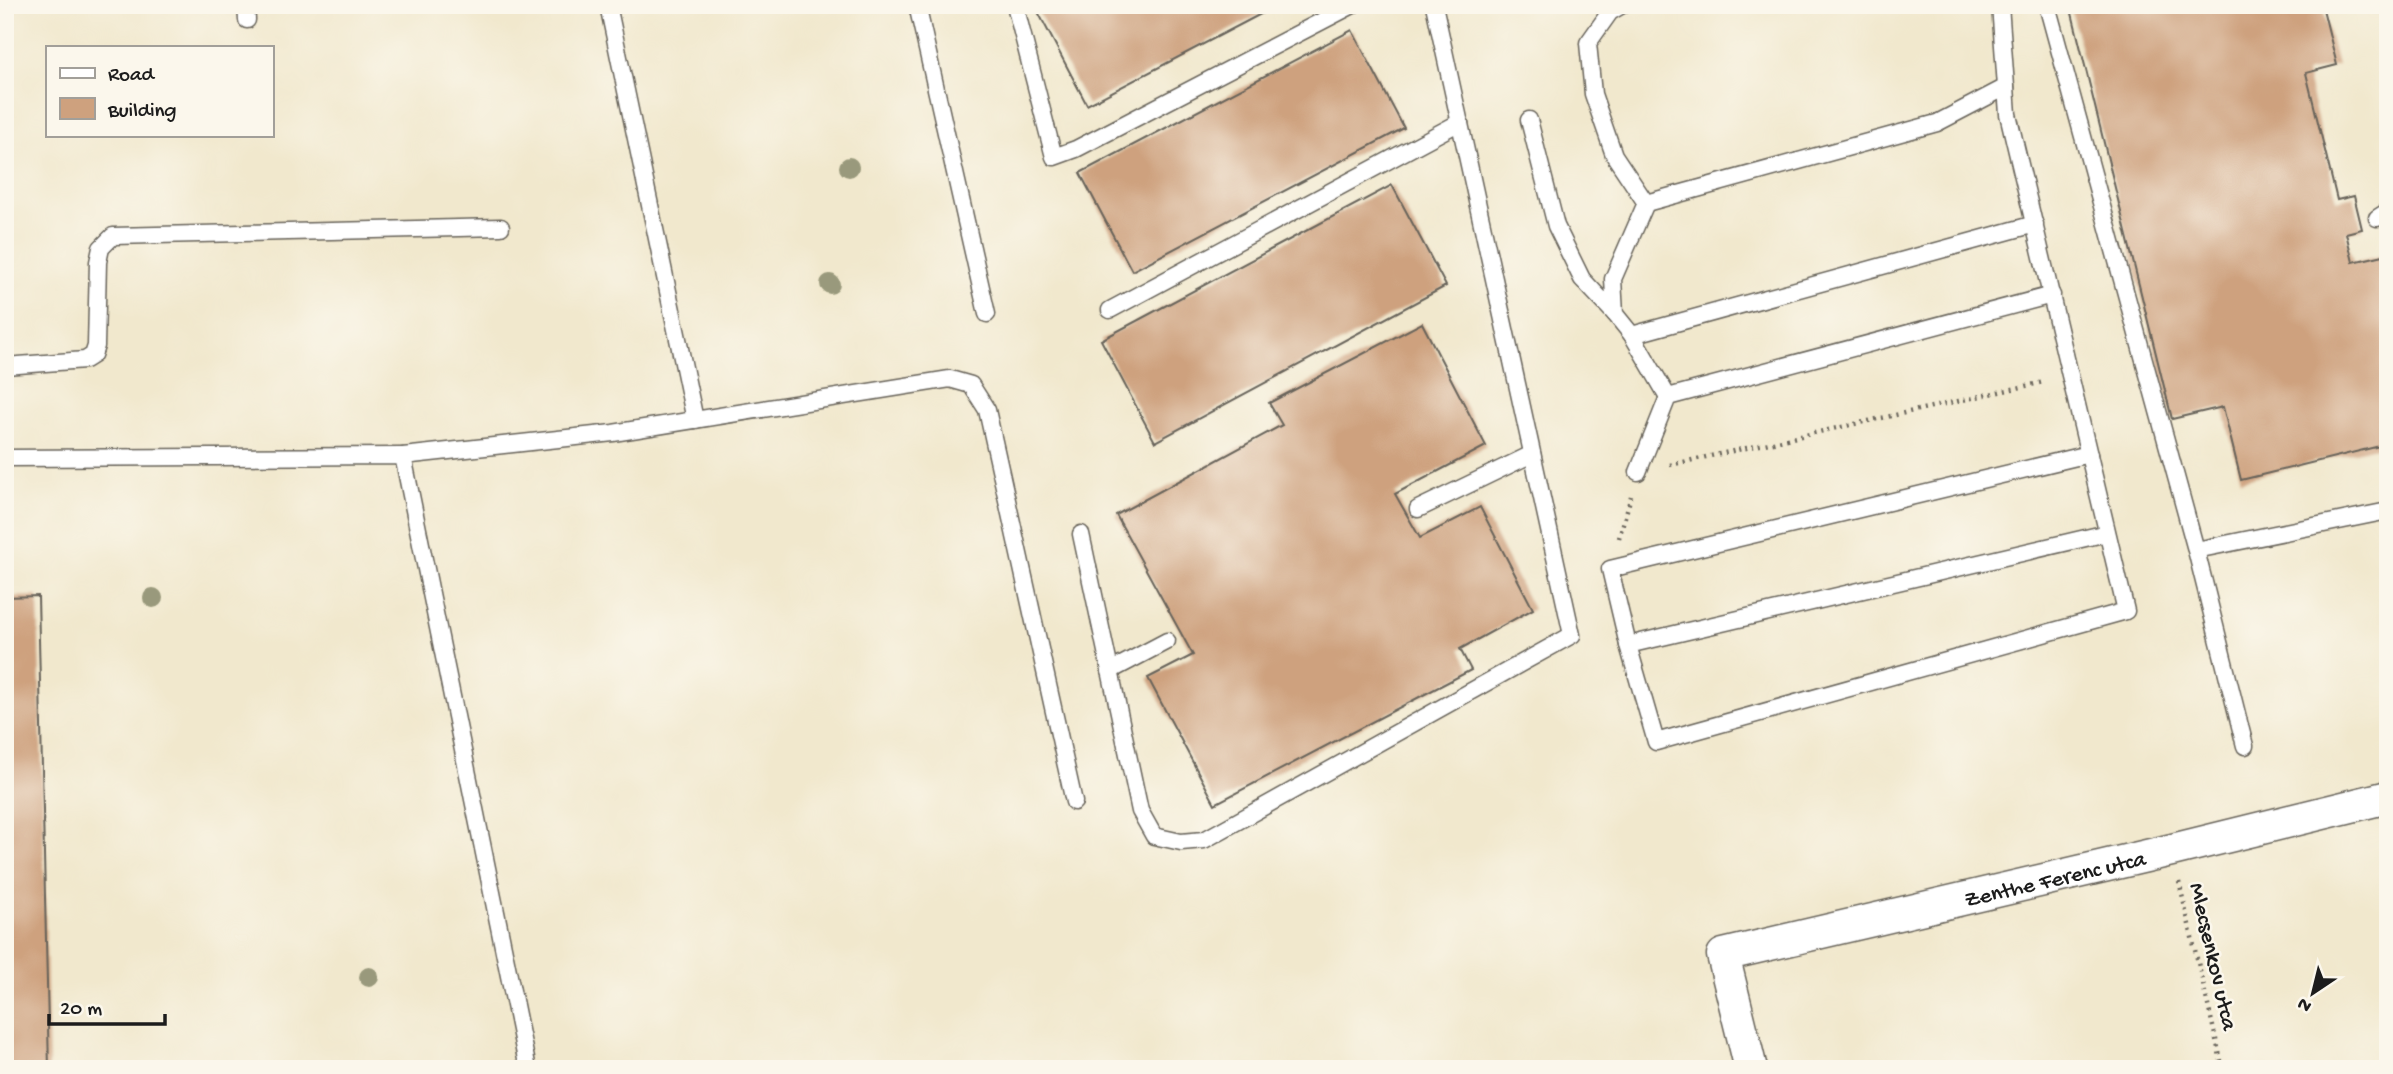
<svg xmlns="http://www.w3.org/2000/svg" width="2393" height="1074" font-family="'Gochi Hand',sans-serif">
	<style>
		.building { fill: #cea17e }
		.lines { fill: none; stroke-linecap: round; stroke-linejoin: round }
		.lane-casing { stroke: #67635a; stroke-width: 19 }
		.street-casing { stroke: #67635a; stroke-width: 35 }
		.path { stroke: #67635a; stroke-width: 4.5; stroke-dasharray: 2 5; stroke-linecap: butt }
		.lane { stroke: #fff; stroke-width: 16 }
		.street { stroke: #fff; stroke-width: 32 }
		.tree { fill: #99997b }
		.labels { text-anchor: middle; stroke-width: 5; stroke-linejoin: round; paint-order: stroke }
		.street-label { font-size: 23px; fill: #1c1c1c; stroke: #fbf7ec }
	</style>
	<rect width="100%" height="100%" fill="#fbf7ec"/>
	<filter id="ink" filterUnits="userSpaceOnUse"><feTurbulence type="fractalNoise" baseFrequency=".0143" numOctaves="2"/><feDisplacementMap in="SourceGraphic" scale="14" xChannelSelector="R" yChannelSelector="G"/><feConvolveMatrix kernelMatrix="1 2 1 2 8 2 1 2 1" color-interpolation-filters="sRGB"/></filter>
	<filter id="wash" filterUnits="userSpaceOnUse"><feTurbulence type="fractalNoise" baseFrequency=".00686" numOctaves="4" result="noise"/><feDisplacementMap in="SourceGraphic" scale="28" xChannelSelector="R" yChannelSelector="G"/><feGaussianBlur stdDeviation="1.57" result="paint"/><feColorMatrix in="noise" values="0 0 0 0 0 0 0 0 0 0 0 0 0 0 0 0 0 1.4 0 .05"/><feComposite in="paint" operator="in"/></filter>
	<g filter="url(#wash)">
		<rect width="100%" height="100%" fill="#f1e8cd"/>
		<g id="blocks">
			<!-- building -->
			<g class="building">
				<polygon points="1046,5 1278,5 1087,105 1037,10"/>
				<polygon points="2070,5 2322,5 2337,65 2306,73 2337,200 2354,196 2362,229 2346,233 2353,262 2388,254 2388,444 2241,480 2223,407 2172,419"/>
				<polygon points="1352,30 1404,128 1132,271 1080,173"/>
				<polygon points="1392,185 1446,286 1155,442 1101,340"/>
				<polygon points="1422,323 1486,446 1395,494 1420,538 1480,507 1533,609 1460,649 1471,670 1215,804 1148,678 1193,655 1116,515 1282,425 1269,403"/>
				<polygon points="38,596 49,1069 5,1069 5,597"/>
			</g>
		</g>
	</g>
	<g filter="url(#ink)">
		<use href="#blocks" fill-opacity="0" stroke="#67635a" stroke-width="2"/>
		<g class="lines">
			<!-- lane casing -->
			<g class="lane-casing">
				<g id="lane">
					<polyline points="246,5 247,20"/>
					<polyline points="608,5 695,420"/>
					<polyline points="917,5 987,314"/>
					<polyline points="1015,5 1054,157 1076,149 1353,5"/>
					<polyline points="1622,5 1610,12 1588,43 1593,94 1614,155 1646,203 1937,123 2006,87"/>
					<polyline points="2000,5 2008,114 2126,611 1656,742 1628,645 2107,533"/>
					<polyline points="2047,5 2196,550 2245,746"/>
					<polyline points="1529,120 1556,226 1582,279 1615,314"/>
					<polyline points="2377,218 2388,211"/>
					<polyline points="1110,310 1460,122"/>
					<polyline points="1632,335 1615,314 1613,279 1646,203"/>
					<polyline points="5,366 85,360 93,355 96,346 98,262 101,248 113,236 501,227"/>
					<polyline points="1668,397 1632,335 2035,224"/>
					<polyline points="403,456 613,433 950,379 971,385 987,410 1074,802"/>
					<polyline points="5,458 403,456 528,1069"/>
					<polyline points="1638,472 1668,397 2052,295"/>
					<polyline points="1418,509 1532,454"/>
					<polyline points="1081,534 1140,811 1154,836 1181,842 1204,840 1572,635 1434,5"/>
					<polyline points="2196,550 2388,511"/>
					<polyline points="1628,645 1610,569 2089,454"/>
					<polyline points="1110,671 1167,641"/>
				</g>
			</g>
			<!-- street casing -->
			<g class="street-casing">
				<g id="street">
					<path id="s1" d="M1751 1069 1723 955 2172 850 2388 797"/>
				</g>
			</g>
			<!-- path -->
			<g class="path">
				<polyline points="1670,465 2044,382"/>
				<polyline points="1619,538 1631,496"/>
				<polyline points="2179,882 2223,1069"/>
			</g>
			<!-- lane -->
			<use href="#lane" class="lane"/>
			<!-- street -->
			<use href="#street" class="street"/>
		</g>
		<!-- trees -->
		<g class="tree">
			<circle cx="849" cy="167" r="10"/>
			<circle cx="830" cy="284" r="10"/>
			<circle cx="153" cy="598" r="10"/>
			<circle cx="369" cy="977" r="10"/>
		</g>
	</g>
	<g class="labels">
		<!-- street labels -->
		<g class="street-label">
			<text dy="8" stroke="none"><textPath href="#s1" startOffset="458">Zenthe Ferenc utca</textPath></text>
			<text transform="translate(2215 956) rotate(77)" y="8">Mlecsenkov utca</text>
		</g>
	</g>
	<!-- margin -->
	<rect width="2393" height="1074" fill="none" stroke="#fbf7ec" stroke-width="28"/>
	<!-- legend -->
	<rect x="46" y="46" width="228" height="91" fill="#fbf7ec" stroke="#a29f99" stroke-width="2"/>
	<rect x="60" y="68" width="35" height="10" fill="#ffffff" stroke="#a29f99" stroke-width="2"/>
	<text x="108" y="80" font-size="21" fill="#1c1c1c">Road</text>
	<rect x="60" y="98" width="35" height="21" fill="#cea17e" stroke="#a29f99" stroke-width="2"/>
	<text x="108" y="116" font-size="21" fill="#1c1c1c">Building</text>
	<!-- north arrow -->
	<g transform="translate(2313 993) rotate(215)" stroke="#fbf7ec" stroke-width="5" paint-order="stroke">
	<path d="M0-5L12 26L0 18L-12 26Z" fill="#1c1c1c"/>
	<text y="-10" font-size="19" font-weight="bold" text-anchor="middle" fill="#1c1c1c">N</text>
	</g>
	<!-- scale -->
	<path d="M49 1014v10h116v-10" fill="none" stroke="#1c1c1c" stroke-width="3.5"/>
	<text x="60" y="1014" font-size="21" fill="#1c1c1c" stroke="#fbf7ec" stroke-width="5" paint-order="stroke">20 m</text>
</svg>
